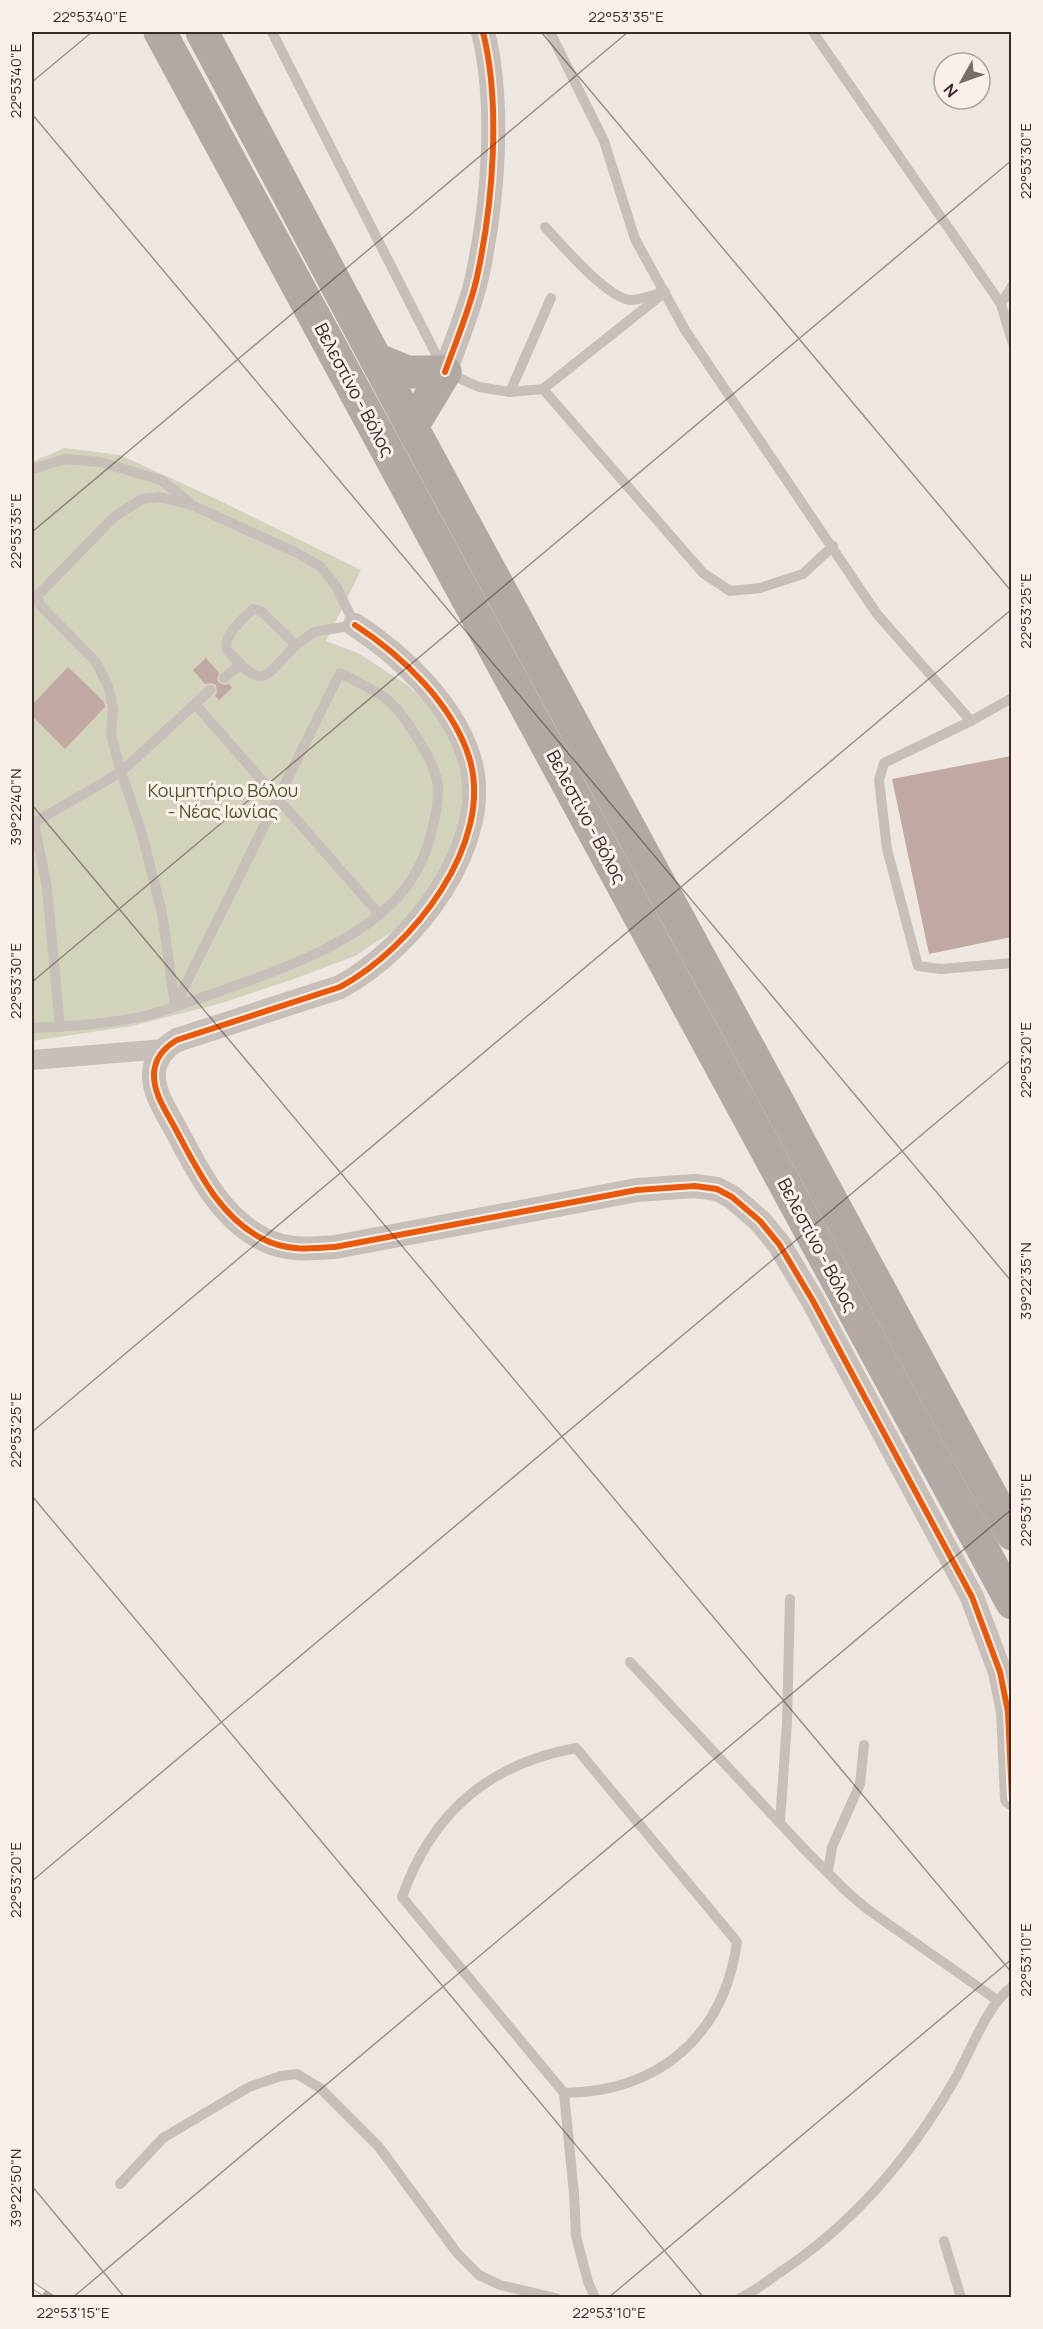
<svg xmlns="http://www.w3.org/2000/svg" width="1043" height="2329" font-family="Manrope,sans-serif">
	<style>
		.green { fill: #d2d3ba }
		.building { fill: #c2a8a2 }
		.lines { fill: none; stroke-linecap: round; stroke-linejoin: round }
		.service { stroke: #c7bfba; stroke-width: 10 }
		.minor { stroke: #c7bfba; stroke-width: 20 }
		.tertiary { stroke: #c7bfba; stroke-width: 24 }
		.trunk { stroke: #b2a9a5; stroke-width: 33 }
		.rail-casing { stroke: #afa8a4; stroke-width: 7 }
		.rail { stroke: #fbf0e9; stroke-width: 4.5; stroke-dasharray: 14; stroke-linecap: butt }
		.cycleway-casing { stroke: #fbf0e9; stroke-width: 10 }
		.cycleway { stroke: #e8590c; stroke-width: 6 }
		.ticks { fill: none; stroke: #382b28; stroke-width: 1.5; stroke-opacity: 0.45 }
		.labels { text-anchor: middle; stroke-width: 6; stroke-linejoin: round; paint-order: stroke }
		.street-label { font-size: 18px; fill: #382b28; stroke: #fbf0e9 }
		.park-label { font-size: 18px; fill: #4d582b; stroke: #fbf0e9 }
		.neatline { fill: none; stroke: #382b28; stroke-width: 2 }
		.ticks-label { font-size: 15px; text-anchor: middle; fill: #382b28 }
	</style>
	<rect width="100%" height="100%" fill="#eee7e1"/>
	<!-- green -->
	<polygon class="green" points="65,448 120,455 214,498 361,570 326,641 358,653 406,684 430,706 449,735 464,772 460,820 446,863 427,900 398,928 355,956 294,979 222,1003 132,1026 32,1041 32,462"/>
	<!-- building -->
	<g class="building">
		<polygon points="206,658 219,673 217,679 219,683 225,685 229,684 232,688 219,700 215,696 217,692 216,685 212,683 205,684 193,670"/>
		<polygon points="68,667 104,702 105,707 65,749 32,716 32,705"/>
		<polygon points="1011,756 1011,937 929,954 892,779"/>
	</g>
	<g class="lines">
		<!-- service -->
		<g class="service">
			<polyline points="272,32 445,372 479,387 510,392 543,389 665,292"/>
			<polyline points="550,32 604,141 635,239 685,330 877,614 971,721"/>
			<polyline points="813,32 1001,304"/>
			<path d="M545 227C562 245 606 297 630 300 639 301 652 295 661 293"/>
			<polyline points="1012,286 1001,304 1012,341"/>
			<polyline points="543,389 703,573 730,591 760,588 803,574 833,546"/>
			<polyline points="510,392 551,298"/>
			<polyline points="32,469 65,459 100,462 161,480 189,502"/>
			<path d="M253 609 261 611 296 645C261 681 264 690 227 650 222 637 243 618 253 609Z"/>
			<polyline points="224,678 240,665"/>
			<polyline points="1012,698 971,721 884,763 879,780 887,849 918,966 941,969 1012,963"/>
			<polyline points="195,704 380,915"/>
			<polyline points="34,823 47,888 60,1027"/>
			<polyline points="32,824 121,772 210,690"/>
			<polyline points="175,1006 162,913 141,830 121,772 111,735 113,709 108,686 96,662 40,605 37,596 114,517 142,499 160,497 194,506 295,552 320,566 336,586 355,625 314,632 296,645"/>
			<path d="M32 1028C70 1026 111 1024 149 1015 169 1009 189 1002 209 995 270 974 353 946 397 898 420 874 430 844 436 812 438 801 440 788 436 776 429 754 403 711 384 697 371 688 355 681 340 673L175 1006"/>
			<polyline points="630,1662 806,1851 846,1891 867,1909 997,2000"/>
			<polyline points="780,1822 787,1722 790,1599"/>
			<polyline points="828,1871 832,1847 860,1784 864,1745"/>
			<path d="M564 2093C659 2092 724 2036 737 1942L576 1748C488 1764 432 1813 402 1897L564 2093 574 2194 576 2236 588 2282 595 2298"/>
			<polyline points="120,2184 163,2138 249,2087 281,2076 297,2074 320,2088 379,2147 457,2253 479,2275 500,2285 556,2298"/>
			<polyline points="944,2241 961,2298"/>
			<path d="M740 2298C754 2292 766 2282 779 2273 852 2225 911 2156 955 2079 970 2053 987 2004 1012 1987"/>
		</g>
		<!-- minor -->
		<polyline class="minor" points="32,1060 164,1049"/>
		<!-- tertiary -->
		<g class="tertiary">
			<path d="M445 372C456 341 470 309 477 277 493 203 501 105 483 32"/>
			<path d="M355 625C401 655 452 703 469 757 496 843 411 949 340 987L177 1040C165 1047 155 1058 154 1073 153 1093 166 1111 175 1128 197 1169 219 1217 263 1239 286 1251 309 1249 335 1247L637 1190 695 1186 717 1189 732 1197 760 1221 779 1244 813 1301 972 1597 1000 1672 1008 1712 1012 1798"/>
		</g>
		<!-- trunk -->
		<g class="trunk">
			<polyline points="160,32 1012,1603"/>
			<polyline points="202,32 412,427 1012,1534"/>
			<polyline points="376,359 407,372 445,372"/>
			<polyline points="412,427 445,372"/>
		</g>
		<!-- rail casing -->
		<g class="rail-casing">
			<polyline id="rail" points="32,2285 52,2298"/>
		</g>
		<!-- rail -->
		<use href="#rail" class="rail"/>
		<!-- cycleway casing -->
		<g class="cycleway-casing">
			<g id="cycleway">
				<path d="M445 372C456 341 470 309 477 277 493 203 501 105 483 32"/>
				<path d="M355 625C401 655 452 703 469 757 496 843 411 949 340 987L177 1040C165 1047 155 1058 154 1073 153 1093 166 1111 175 1128 197 1169 219 1217 263 1239 286 1251 309 1249 335 1247L637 1190 695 1186 717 1189 732 1197 760 1221 779 1244 813 1301 972 1597 1000 1672 1008 1712 1012 1798"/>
			</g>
		</g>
		<!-- cycleway -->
		<use href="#cycleway" class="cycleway"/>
	</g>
	<!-- ticks -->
	<path class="ticks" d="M541 32 1012 592M32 82 92 32M32 114 1012 1282M32 532 628 32M32 805 1012 1973M32 982 1012 160M32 1432 1012 609M32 1496 704 2298M32 1881 1012 1059M32 2186 125 2298M72 2298 1012 1509M608 2298 1012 1959"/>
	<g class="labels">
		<!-- street labels -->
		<g class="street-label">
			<text transform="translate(354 390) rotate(62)" y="6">Βελεστίνο - Βόλος</text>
			<text transform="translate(586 817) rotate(62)" y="6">Βελεστίνο - Βόλος</text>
			<text transform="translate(817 1245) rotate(62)" y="6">Βελεστίνο - Βόλος</text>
		</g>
		<!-- park labels -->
		<g class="park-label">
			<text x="223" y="797">Κοιμητήριο Βόλου<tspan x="223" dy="21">- Νέας Ιωνίας</tspan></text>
		</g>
	</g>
	<!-- border -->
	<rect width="1043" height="2329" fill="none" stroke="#fbf0e9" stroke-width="66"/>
	<!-- north arrow -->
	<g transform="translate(962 81) rotate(230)"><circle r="28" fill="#fbf0e9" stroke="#ada19c" stroke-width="1.5"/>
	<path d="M0-4.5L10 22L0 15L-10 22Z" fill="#786d69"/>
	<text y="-9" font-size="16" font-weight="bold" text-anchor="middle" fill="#382b28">N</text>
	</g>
	<rect x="33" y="33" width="977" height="2263" class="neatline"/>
	<g class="ticks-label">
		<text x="90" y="22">22°53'40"E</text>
		<text x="626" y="22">22°53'35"E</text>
		<text transform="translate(16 81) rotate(-90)" y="5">22°53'40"E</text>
		<text transform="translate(1026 161) rotate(-90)" y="5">22°53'30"E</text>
		<text transform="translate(16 531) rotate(-90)" y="5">22°53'35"E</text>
		<text transform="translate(1026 611) rotate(-90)" y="5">22°53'25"E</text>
		<text transform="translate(16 807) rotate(-90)" y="5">39°22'40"N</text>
		<text transform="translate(16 981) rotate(-90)" y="5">22°53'30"E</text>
		<text transform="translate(1026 1060) rotate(-90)" y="5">22°53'20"E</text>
		<text transform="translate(1026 1281) rotate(-90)" y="5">39°22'35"N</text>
		<text transform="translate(16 1430) rotate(-90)" y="5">22°53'25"E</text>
		<text transform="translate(1026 1510) rotate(-90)" y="5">22°53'15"E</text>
		<text transform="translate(16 1880) rotate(-90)" y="5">22°53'20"E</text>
		<text transform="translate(1026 1960) rotate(-90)" y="5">22°53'10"E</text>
		<text transform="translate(16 2188) rotate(-90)" y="5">39°22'50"N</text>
		<text x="73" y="2318">22°53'15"E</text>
		<text x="609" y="2318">22°53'10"E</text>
	</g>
</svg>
